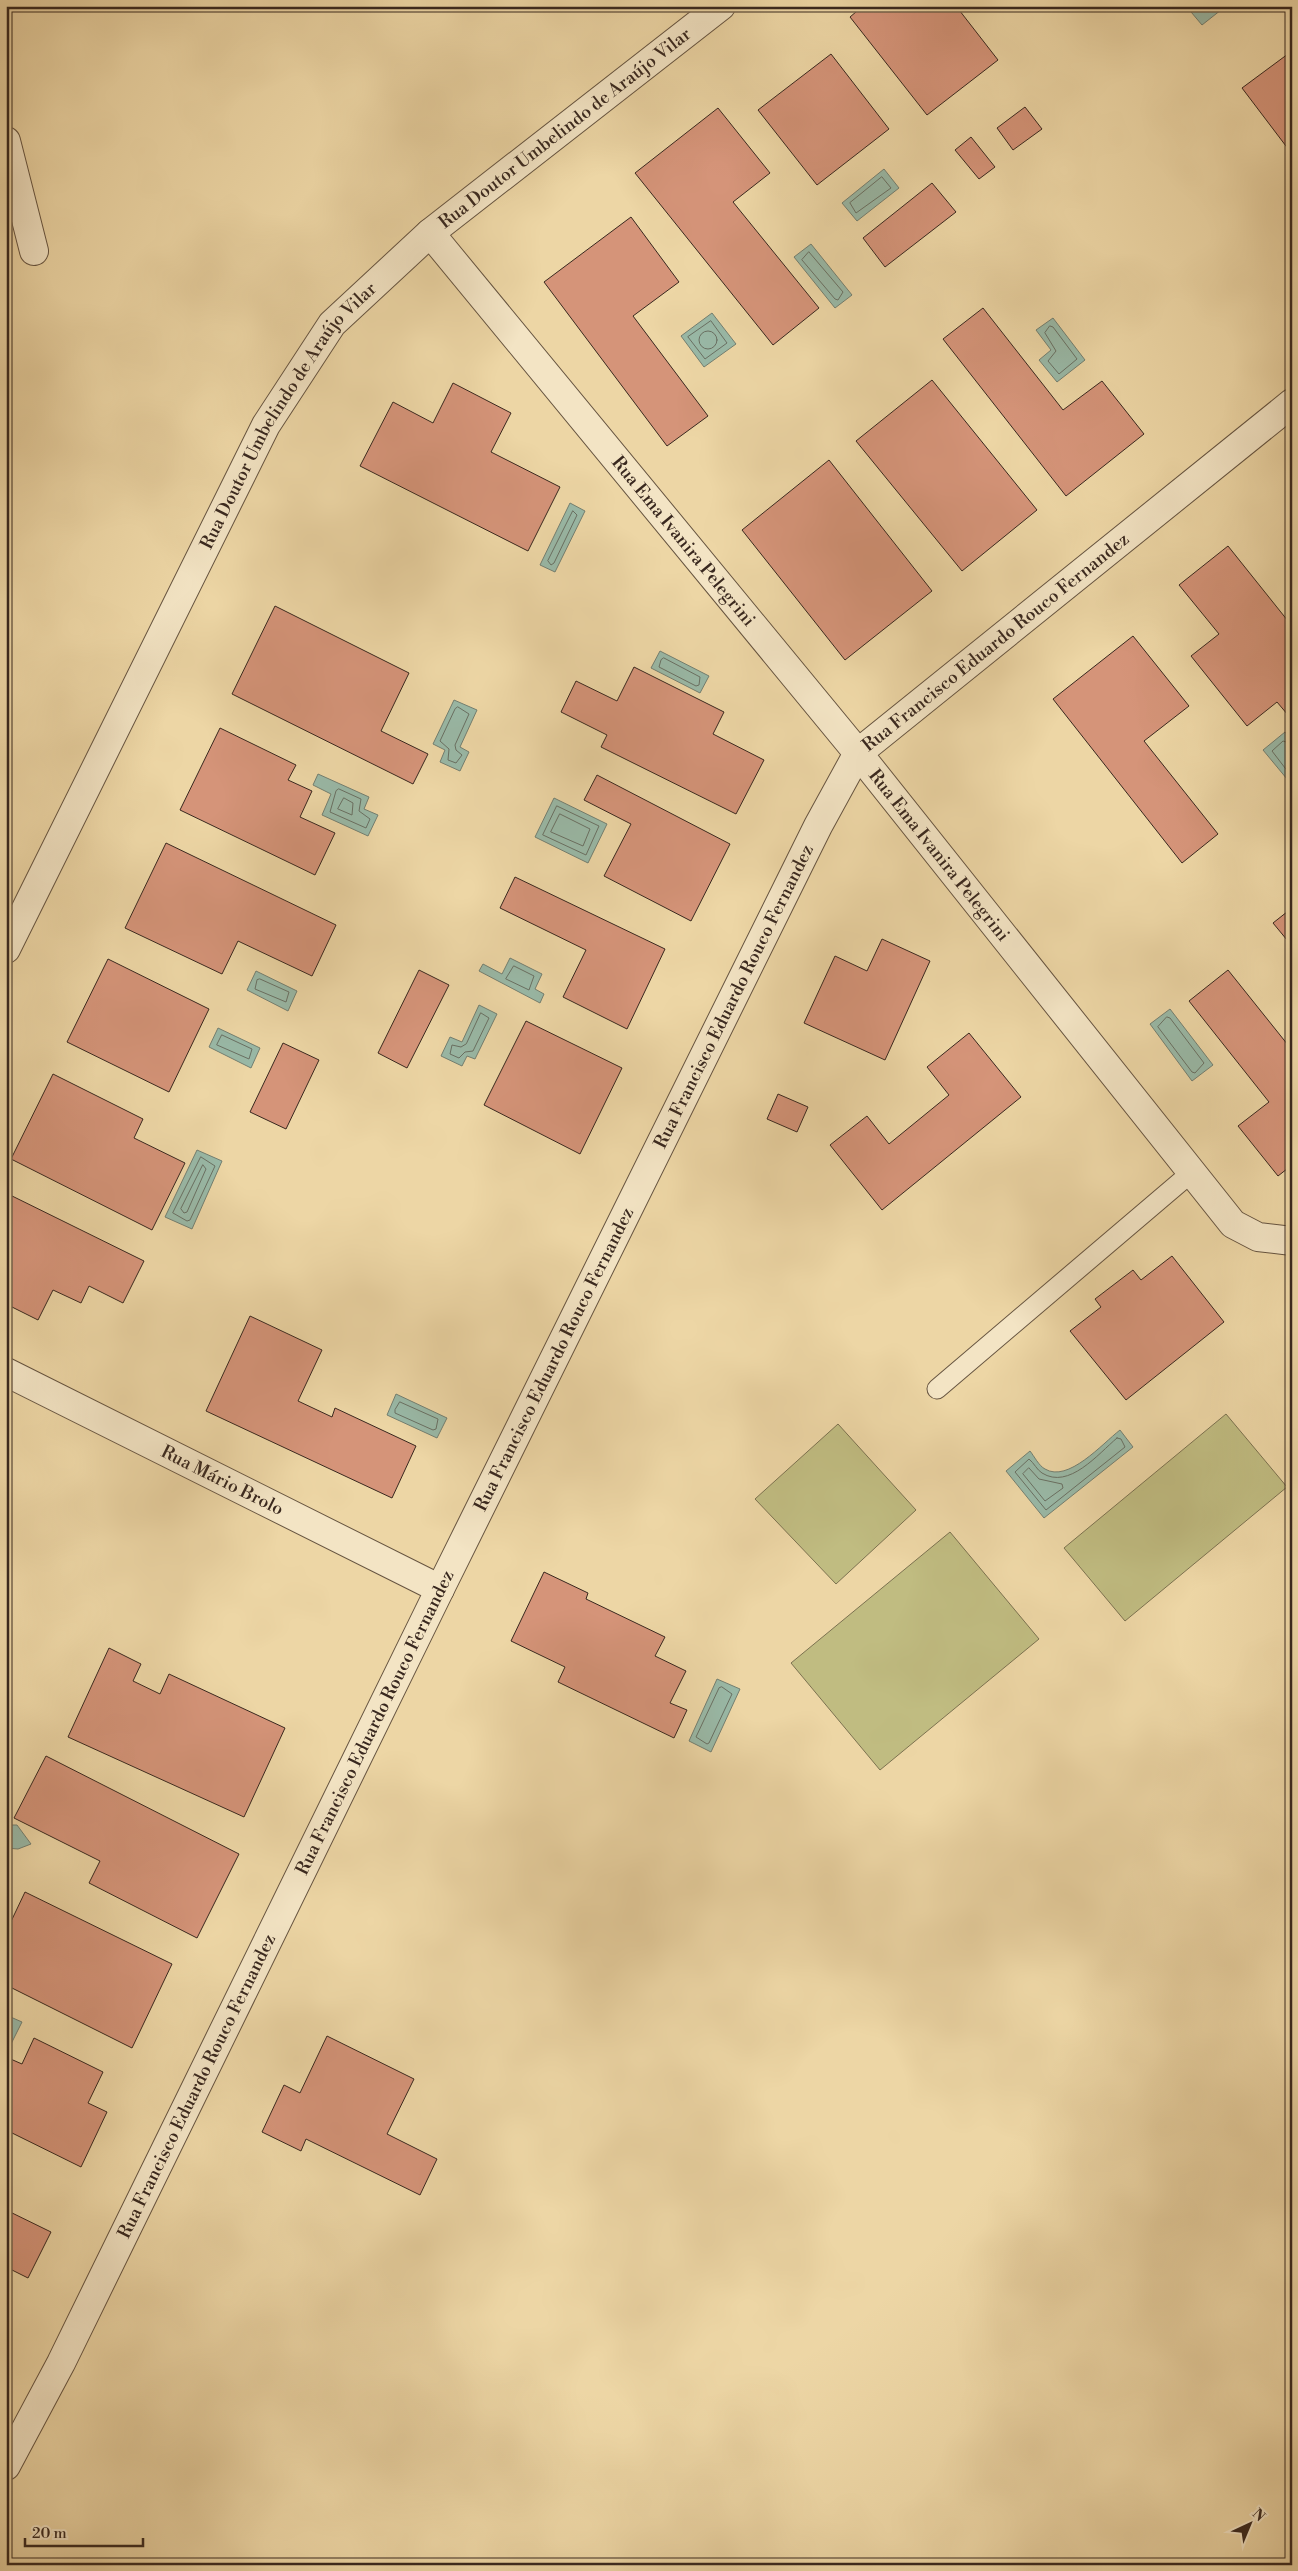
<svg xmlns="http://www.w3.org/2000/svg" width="1298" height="2571" font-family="'Libre Bodoni',serif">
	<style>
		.green { fill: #c0bc81; stroke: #7c7250 }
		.water { fill: #99b9a7; stroke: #737f71 }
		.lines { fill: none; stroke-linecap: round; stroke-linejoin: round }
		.shore { stroke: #697063; stroke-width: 1 }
		.building { fill: #d59479; stroke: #39281f }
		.lane-casing { stroke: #665440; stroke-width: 21 }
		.street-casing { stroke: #665440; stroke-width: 30 }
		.lane { stroke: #f3e4c4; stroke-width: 19 }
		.street { stroke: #f3e4c4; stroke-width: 28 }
		.labels { text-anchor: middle; stroke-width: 5; stroke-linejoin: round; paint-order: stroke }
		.street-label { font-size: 18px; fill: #39281f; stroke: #f3e4c4 }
	</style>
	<rect width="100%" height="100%" fill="#edd6a5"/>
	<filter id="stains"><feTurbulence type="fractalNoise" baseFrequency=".004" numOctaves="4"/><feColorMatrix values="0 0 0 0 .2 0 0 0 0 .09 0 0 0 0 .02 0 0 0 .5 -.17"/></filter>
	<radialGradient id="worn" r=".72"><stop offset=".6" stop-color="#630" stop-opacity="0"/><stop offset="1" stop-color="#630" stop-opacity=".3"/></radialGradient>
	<!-- green -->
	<g class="green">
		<polygon points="1226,1414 1287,1487 1125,1621 1064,1548"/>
		<polygon points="838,1424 916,1510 836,1584 755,1499"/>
		<polygon points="950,1532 1039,1639 880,1770 791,1663"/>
	</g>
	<!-- water -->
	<g class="water">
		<polygon points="1186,6 1226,6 1202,25"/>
		<polygon points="884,169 899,188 857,221 842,203"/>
		<polygon points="811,244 852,295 835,308 794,257"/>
		<polygon points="712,313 736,344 704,367 681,336"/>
		<polygon points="1053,318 1085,360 1057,382 1039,360 1051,350 1036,330"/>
		<polygon points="570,503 585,511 555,572 540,565"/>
		<polygon points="660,651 709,676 700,693 651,668"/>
		<polygon points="454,700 477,710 460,747 469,752 460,771 440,762 445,750 433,744"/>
		<polygon points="1285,732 1292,741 1292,785 1263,750"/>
		<polygon points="318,774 369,797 364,809 378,815 368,836 322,815 331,794 313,785"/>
		<polygon points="554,798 607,824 588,863 535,837"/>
		<polygon points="510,958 542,974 535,989 544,994 540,1003 479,971 483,964 502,974"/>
		<polygon points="256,971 297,991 288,1011 247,990"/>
		<polygon points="479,1005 497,1014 475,1059 467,1056 462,1066 441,1056 450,1037 462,1042"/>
		<polygon points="1170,1009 1213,1065 1192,1081 1150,1024"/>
		<polygon points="218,1028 260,1048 251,1068 209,1047"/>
		<polygon points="197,1150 222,1161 192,1229 165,1217"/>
		<polygon points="396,1394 447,1418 437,1438 387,1415"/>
		<path d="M1120 1430 1133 1447 1044 1518 1006 1471 1030 1451C1034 1456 1039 1466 1045 1469 1068 1483 1102 1444 1120 1430Z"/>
		<polygon points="717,1679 740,1689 711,1752 689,1741"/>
		<polygon points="6,1825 17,1825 31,1844 18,1849 6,1848"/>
		<polygon points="6,2015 22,2022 10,2046 6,2044"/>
	</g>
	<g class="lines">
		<!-- shore -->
		<g class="shore">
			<polygon points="882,177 891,188 856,213 850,203"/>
			<polygon points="809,252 843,292 838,300 835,299 802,260"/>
			<polygon points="711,321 727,343 705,359 688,337"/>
			<polygon points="1050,326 1053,327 1077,359 1059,374 1048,361 1056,351 1045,333"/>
			<circle cx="708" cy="340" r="9"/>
			<polygon points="573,511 577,515 554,563 551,565 548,561"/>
			<polygon points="664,658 700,677 699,685 696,686 659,667 661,660"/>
			<polygon points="458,707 469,714 455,745 456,750 462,755 456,763 448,760 449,749 440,741 455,709"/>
			<polyline points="1292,744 1283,741 1272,751 1292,777"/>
			<polygon points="339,789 361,799 359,811 370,819 366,828 330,812 336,791"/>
			<polygon points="344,798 353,803 352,815 338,809"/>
			<polygon points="557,806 599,826 586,855 543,835"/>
			<polygon points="560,814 590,829 583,846 551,832"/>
			<polygon points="514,966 534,976 529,990 506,979"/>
			<polygon points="260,979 289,992 286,1002 255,989 257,980"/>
			<polygon points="481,1013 489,1018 473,1051 465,1052 459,1058 450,1054 452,1045 461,1047 466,1044"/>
			<polygon points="1167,1017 1170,1018 1204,1063 1195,1073 1192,1072 1158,1027"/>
			<polygon points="222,1035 252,1049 249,1059 217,1045"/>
			<polygon points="201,1157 215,1166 190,1220 187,1221 173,1213"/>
			<polygon points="203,1165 206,1169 187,1212 184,1213 181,1209"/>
			<polygon points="400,1402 438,1419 436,1429 433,1430 395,1413 395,1410"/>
			<path d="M1117 1438 1121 1439 1125 1447 1046 1510 1015 1472 1029 1459C1034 1463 1037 1470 1042 1473 1069 1490 1098 1454 1117 1438Z"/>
			<polygon points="1029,1468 1039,1479 1062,1484 1063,1488 1045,1501 1023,1474"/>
			<polygon points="722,1687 732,1694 709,1743 707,1744 696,1737 719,1688"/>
		</g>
	</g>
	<!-- building -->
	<g class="building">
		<polygon points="863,6 956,6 998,60 927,115 850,17"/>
		<polygon points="1292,51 1292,154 1242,88"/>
		<polygon points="831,54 889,129 817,185 758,110"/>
		<polygon points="1025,107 1042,129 1013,150 997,128"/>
		<polygon points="718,108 770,173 733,202 819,308 773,345 635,173"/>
		<polygon points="971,137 995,167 979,179 955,150"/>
		<polygon points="932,183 956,212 885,267 863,238"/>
		<polygon points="631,217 679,282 633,316 708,416 667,446 544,282"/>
		<polygon points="983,308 1063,410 1102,381 1144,434 1066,496 943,339"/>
		<polygon points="932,380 1037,510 962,571 856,441"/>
		<polygon points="453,383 511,413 491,452 560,487 528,551 360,466 393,402 433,423"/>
		<polygon points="829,460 932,591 845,660 742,530"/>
		<polygon points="1228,546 1292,626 1292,712 1288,715 1277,702 1247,726 1191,656 1219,634 1179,585"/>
		<polygon points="275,606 409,673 381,731 428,754 413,784 232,694"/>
		<polygon points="1133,636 1189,706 1144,741 1218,834 1182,863 1053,699"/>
		<polygon points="634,667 724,712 713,734 764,760 736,814 601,747 607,735 561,712 576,681 617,701"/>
		<polygon points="220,728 296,765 288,780 312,791 300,817 335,833 315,875 180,810"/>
		<polygon points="597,775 730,844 691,921 604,876 631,824 584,800"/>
		<polygon points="166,843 336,925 312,976 238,941 222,974 125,928"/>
		<polygon points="515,877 665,949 627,1029 563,997 586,950 500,908"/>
		<polygon points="1292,908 1292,946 1273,923"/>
		<polygon points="882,939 930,961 885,1060 804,1023 835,956 867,971"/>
		<polygon points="108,959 209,1009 169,1092 67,1042"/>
		<polygon points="419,970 449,985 407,1068 378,1053"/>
		<polygon points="1228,970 1292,1050 1292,1165 1278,1176 1238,1126 1269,1102 1189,1001"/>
		<polygon points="526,1021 622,1068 580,1154 484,1105"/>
		<polygon points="969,1033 1021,1097 882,1210 830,1145 867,1116 889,1144 949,1095 927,1067"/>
		<polygon points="283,1043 319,1060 286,1129 250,1112"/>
		<polygon points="53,1074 143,1119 134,1138 185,1163 152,1230 11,1159"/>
		<polygon points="778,1094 808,1107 797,1132 767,1119"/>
		<polygon points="6,1193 144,1261 123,1303 89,1286 81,1303 53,1290 38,1320 6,1304"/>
		<polygon points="1172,1256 1224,1322 1126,1400 1070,1331 1101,1307 1095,1299 1133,1270 1141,1280"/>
		<polygon points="250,1316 322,1350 298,1401 332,1417 335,1408 416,1446 392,1498 206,1411"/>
		<polygon points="544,1572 588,1593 586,1599 665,1637 655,1656 686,1671 670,1703 687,1710 674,1738 558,1682 565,1667 511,1641"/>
		<polygon points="109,1648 141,1664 133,1681 160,1694 169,1674 285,1728 244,1817 68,1737"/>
		<polygon points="46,1756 239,1854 197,1938 89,1883 100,1861 14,1818"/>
		<polygon points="25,1892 172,1964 132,2048 6,1985 6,1932"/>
		<polygon points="327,2036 414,2079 387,2134 437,2159 420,2195 306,2139 301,2151 262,2132 284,2085 300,2093"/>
		<polygon points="34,2038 103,2072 88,2103 107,2112 81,2167 6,2130 6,2057 22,2064"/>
		<polygon points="6,2210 51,2232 28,2278 6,2267"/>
	</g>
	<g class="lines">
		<!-- lane casing -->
		<g class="lane-casing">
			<polyline id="lane" points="937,1389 1192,1172"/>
		</g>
		<!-- street casing -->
		<g class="street-casing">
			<g id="street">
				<polyline points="6,141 34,251"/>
				<path id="s1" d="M430 233 858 753 1233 1224 1258 1237 1292 1241"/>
				<path id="s2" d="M6 949 266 425 332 324 430 233 721 6"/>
				<path id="s3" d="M6 1372 440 1589"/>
				<path id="s4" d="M6 2466 61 2363 440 1589 818 826 858 753 1292 403"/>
			</g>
		</g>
		<!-- lane -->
		<use href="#lane" class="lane"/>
		<!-- street -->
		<use href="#street" class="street"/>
	</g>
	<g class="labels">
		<!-- street labels -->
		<g class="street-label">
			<text dy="6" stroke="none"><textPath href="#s2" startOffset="1010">Rua Doutor Umbelindo de Araújo Vilar</textPath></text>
			<text dy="6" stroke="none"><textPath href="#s2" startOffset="605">Rua Doutor Umbelindo de Araújo Vilar</textPath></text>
			<text dy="6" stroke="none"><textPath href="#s1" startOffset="399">Rua Ema Ivanira Pelegrini</textPath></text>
			<text dy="6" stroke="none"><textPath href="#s4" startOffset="2090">Rua Francisco Eduardo Rouco Fernandez</textPath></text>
			<text dy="6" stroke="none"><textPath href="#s1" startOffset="804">Rua Ema Ivanira Pelegrini</textPath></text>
			<text dy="6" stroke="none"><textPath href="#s4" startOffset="1640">Rua Francisco Eduardo Rouco Fernandez</textPath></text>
			<text dy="6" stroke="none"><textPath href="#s4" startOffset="1235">Rua Francisco Eduardo Rouco Fernandez</textPath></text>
			<text dy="6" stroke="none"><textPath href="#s3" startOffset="242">Rua Mário Brolo</textPath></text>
			<text dy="6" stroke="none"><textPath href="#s4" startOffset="830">Rua Francisco Eduardo Rouco Fernandez</textPath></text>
			<text dy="6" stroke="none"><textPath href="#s4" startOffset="425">Rua Francisco Eduardo Rouco Fernandez</textPath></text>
		</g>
	</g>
	<!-- margin -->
	<rect width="1298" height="2571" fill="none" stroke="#edd6a5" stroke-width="25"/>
	<rect x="8" y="8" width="1283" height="2556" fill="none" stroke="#39281f" stroke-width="2.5"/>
	<rect x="12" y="12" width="1273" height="2546" fill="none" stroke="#39281f"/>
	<!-- north arrow -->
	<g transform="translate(1250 2524) rotate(44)" stroke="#f3e4c4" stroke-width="4" paint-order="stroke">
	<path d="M0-4L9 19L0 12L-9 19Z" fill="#39281f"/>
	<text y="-8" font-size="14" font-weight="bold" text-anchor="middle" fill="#39281f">N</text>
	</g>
	<!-- scale -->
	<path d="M25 2538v8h118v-8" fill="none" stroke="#39281f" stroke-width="2.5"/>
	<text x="32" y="2538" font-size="15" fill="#39281f" stroke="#f3e4c4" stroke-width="4" paint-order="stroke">20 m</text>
	<rect width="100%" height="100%" filter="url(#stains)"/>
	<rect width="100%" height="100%" fill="url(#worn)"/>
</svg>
